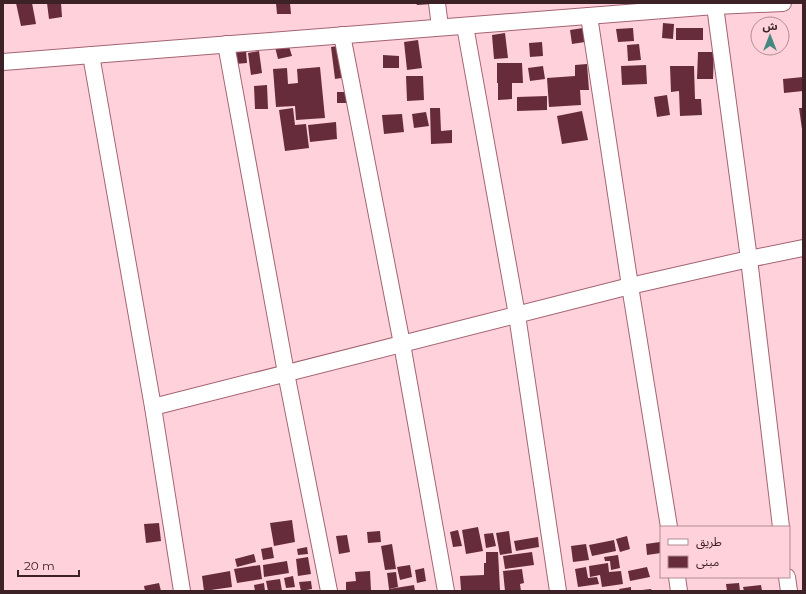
<svg xmlns="http://www.w3.org/2000/svg" width="806" height="594" font-family="Montserrat,'Noto Sans Arabic',sans-serif">
	<style>
		.building { fill: #662c3c }
		.lines { fill: none; stroke-linecap: round; stroke-linejoin: round }
		.minor-casing { stroke: #a46372; stroke-width: 18 }
		.minor { stroke: #fff; stroke-width: 16 }
	</style>
	<rect width="100%" height="100%" fill="#ffd2db"/>
	<!-- building -->
	<g class="building">
		<polygon points="16,3 32,3 36,24 21,26"/>
		<polygon points="47,3 61,3 62,17 49,19"/>
		<polygon points="276,3 290,3 291,14 277,14"/>
		<polygon points="416,3 432,3 432,4 417,5"/>
		<polygon points="663,23 674,24 673,39 662,38"/>
		<polygon points="583,28 585,42 572,44 570,30"/>
		<polygon points="633,28 634,41 618,42 616,29"/>
		<rect x="676" y="28" width="27" height="12"/>
		<polygon points="505,33 508,58 494,59 492,35"/>
		<polygon points="287,40 292,56 278,59 274,43"/>
		<polygon points="418,40 422,68 407,70 404,42"/>
		<polygon points="542,42 543,56 530,57 529,43"/>
		<polygon points="639,44 641,60 628,61 627,45"/>
		<polygon points="344,45 348,77 335,79 331,47"/>
		<polygon points="235,50 246,50 247,63 235,64"/>
		<polygon points="259,51 262,73 251,75 248,53"/>
		<polygon points="698,52 714,52 713,79 697,79"/>
		<polygon points="383,55 399,56 399,68 383,68"/>
		<polygon points="497,63 522,63 523,83 512,83 512,99 498,100 498,83 503,83 497,83"/>
		<polygon points="587,64 589,90 580,90 581,105 549,107 547,78 575,76 575,65"/>
		<polygon points="646,65 647,84 622,85 621,66"/>
		<polygon points="543,66 545,79 530,81 528,68"/>
		<polygon points="670,66 694,66 695,99 701,99 702,115 680,116 679,91 671,92"/>
		<polygon points="320,67 325,118 296,120 295,106 276,107 273,69 287,68 288,84 298,83 297,69"/>
		<polygon points="406,76 423,76 424,100 407,101"/>
		<polygon points="803,77 803,91 784,93 783,79"/>
		<polygon points="267,85 268,109 255,109 254,86"/>
		<rect x="337" y="92" width="14" height="11"/>
		<polygon points="667,95 670,115 657,117 654,97"/>
		<polygon points="547,96 547,110 517,111 517,97"/>
		<polygon points="293,108 295,125 306,124 309,148 285,151 279,110"/>
		<polygon points="430,108 440,108 441,131 452,130 452,143 431,144"/>
		<polygon points="799,108 803,108 803,129 802,129"/>
		<polygon points="582,111 588,140 562,144 557,116"/>
		<polygon points="426,112 429,126 414,128 412,114"/>
		<polygon points="402,114 404,132 384,134 382,115"/>
		<polygon points="336,122 337,139 310,142 308,125"/>
		<polygon points="292,520 295,542 274,546 270,523"/>
		<polygon points="159,523 161,541 146,543 144,524"/>
		<polygon points="478,527 483,551 466,554 462,530"/>
		<polygon points="458,530 462,546 453,547 450,532"/>
		<polygon points="380,531 381,542 368,543 367,532"/>
		<polygon points="509,531 512,553 500,555 496,533"/>
		<polygon points="493,533 496,546 486,548 484,534"/>
		<polygon points="347,535 350,552 339,554 336,536"/>
		<polygon points="627,536 630,549 620,552 616,539"/>
		<polygon points="538,537 539,547 516,551 514,541"/>
		<polygon points="614,540 616,551 592,556 589,545"/>
		<polygon points="660,542 661,553 647,555 646,544"/>
		<polygon points="392,544 396,569 385,570 381,546"/>
		<polygon points="586,544 589,560 573,562 571,546"/>
		<polygon points="272,547 274,558 263,560 261,549"/>
		<polygon points="307,547 308,554 298,555 297,549"/>
		<polygon points="486,552 498,552 500,590 461,590 460,576 484,575 484,563 486,563"/>
		<polygon points="532,552 534,565 505,569 503,556"/>
		<polygon points="254,554 256,562 237,567 235,559"/>
		<polygon points="618,555 620,568 611,570 610,561 605,561 604,557"/>
		<polygon points="308,557 311,574 298,576 296,559"/>
		<polygon points="287,561 289,573 264,577 263,565"/>
		<polygon points="608,563 609,572 621,571 623,584 602,587 600,575 590,577 589,566"/>
		<polygon points="260,565 262,579 237,583 234,569"/>
		<polygon points="410,565 412,577 400,580 397,567"/>
		<polygon points="586,567 588,578 597,577 599,584 578,587 575,569"/>
		<polygon points="647,567 650,577 630,581 628,571"/>
		<polygon points="424,568 426,581 417,583 415,570"/>
		<polygon points="522,569 524,583 520,584 521,591 505,591 503,571"/>
		<polygon points="230,571 232,587 204,591 202,576"/>
		<polygon points="370,571 371,591 346,591 346,582 356,581 355,572"/>
		<polygon points="396,572 398,587 389,589 387,573"/>
		<polygon points="293,576 295,587 286,588 284,578"/>
		<polygon points="280,579 282,591 268,591 266,581"/>
		<polygon points="311,581 312,589 301,591 299,582"/>
		<polygon points="159,583 161,591 145,591 144,586"/>
		<polygon points="264,583 265,591 255,591 254,585"/>
		<polygon points="739,583 740,591 727,591 726,584"/>
		<polygon points="414,585 415,591 389,591 389,589"/>
		<polygon points="761,585 762,591 744,591 743,587"/>
		<polygon points="631,587 631,591 620,591 619,589"/>
		<polygon points="651,589 652,591 642,591 642,590"/>
	</g>
	<g class="lines">
		<!-- minor casing -->
		<g class="minor-casing">
			<g id="minor">
				<polyline points="437,3 440,27"/>
				<polyline points="715,6 749,259 781,527"/>
				<polyline points="589,16 630,286 669,527"/>
				<polyline points="465,26 517,315 558,591"/>
				<polyline points="342,35 402,344 446,591"/>
				<polyline points="226,44 286,373 329,591"/>
				<polyline points="91,55 153,407 182,591"/>
				<polyline points="3,62 715,6 783,3"/>
				<polyline points="153,407 630,286 749,259 803,248"/>
				<polyline points="677,577 679,591"/>
				<polyline points="787,577 789,591"/>
			</g>
		</g>
		<!-- minor -->
		<use href="#minor" class="minor"/>
	</g>
	<!-- border -->
	<rect width="806" height="594" fill="none" stroke="#3c2127" stroke-width="8"/>
	<!-- legend -->
	<rect x="660" y="526" width="130" height="52" fill="#ffd2db" stroke="#b18b93"/>
	<rect x="668" y="539" width="20" height="6" fill="#ffffff" stroke="#b18b93"/>
	<text x="696" y="546" font-size="12" fill="#3c2127">طريق</text>
	<rect x="668" y="556" width="20" height="12" fill="#662c3c" stroke="#b18b93"/>
	<text x="696" y="566" font-size="12" fill="#3c2127">مبنى</text>
	<!-- north arrow -->
	<g transform="translate(770 36)"><circle r="19" fill="#ffd2db" stroke="#b18b93"/>
	<path d="M0-3L7 15L0 10L-7 15Z" fill="#438980"/>
	<text y="-6" font-size="11" font-weight="bold" text-anchor="middle" fill="#3c2127">ش</text>
	</g>
	<!-- scale -->
	<path d="M18 570v6h61v-6" fill="none" stroke="#3c2127" stroke-width="2"/>
	<text x="24" y="570" font-size="12" fill="#3c2127" stroke="#ffd2db" stroke-width="3" paint-order="stroke">20 m</text>
</svg>
